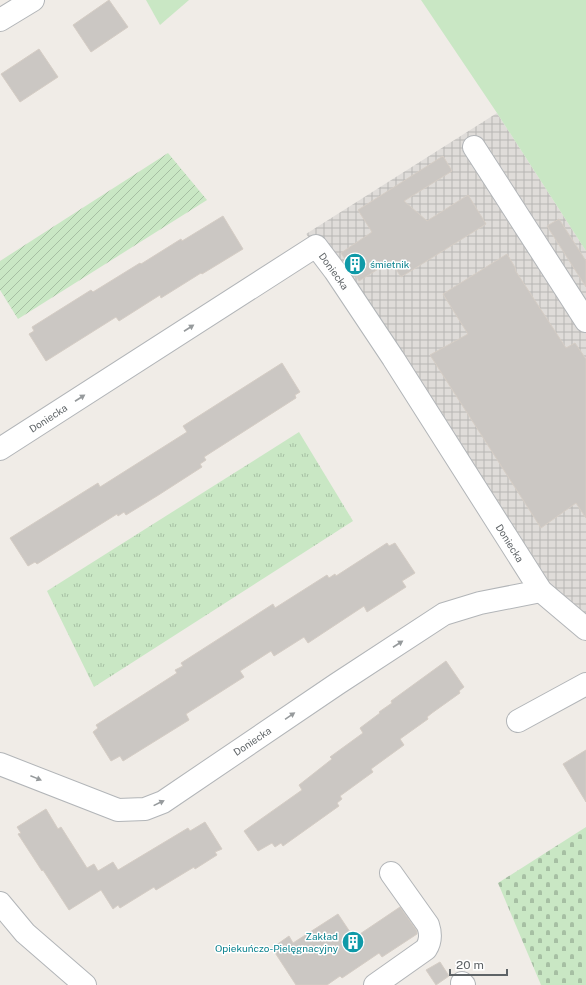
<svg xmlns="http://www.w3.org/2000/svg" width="586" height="985" font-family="'Public Sans',sans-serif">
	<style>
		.industrial { fill: url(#industrial-grid) }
		.grass { fill: #c9e7c4 }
		.cemetery { fill: url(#cemetery-stones) }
		.park { fill: url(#park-tufts) }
		.garden { fill: url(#garden-furrows) }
		.building { fill: #cbc7c3; stroke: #d5cdc5 }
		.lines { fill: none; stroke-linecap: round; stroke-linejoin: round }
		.minor-casing { stroke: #b2b5b8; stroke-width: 24 }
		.minor { stroke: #fff; stroke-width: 22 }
		.oneway { fill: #969a9c }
		.labels { text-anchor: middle; stroke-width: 3; stroke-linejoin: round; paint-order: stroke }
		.culture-label { font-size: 10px; fill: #0d838f; stroke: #fff; text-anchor: start }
		.street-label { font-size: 10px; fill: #5e6366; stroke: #fff }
	</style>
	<defs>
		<pattern id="industrial-grid" width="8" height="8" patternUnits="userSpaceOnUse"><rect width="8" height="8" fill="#dfdcd9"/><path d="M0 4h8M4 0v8" fill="none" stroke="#b8b6b4"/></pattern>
		<pattern id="cemetery-stones" width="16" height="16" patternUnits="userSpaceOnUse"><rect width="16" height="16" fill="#c9e7c4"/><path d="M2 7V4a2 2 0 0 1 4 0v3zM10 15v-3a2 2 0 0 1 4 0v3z" fill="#a6bfa3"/></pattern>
		<pattern id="park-tufts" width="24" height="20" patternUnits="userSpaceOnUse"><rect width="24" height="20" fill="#c9e7c4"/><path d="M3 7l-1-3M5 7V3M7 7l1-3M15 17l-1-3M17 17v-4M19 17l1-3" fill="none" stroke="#a6bfa3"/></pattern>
		<pattern id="garden-furrows" width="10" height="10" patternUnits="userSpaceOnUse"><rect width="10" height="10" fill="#c9e7c4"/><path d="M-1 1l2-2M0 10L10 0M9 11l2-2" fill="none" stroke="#a6bfa3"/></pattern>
	</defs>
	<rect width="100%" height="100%" fill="#f0ece7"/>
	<!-- industrial -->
	<polygon class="industrial" points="497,113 586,251 586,629 562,610 316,246 306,234"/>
	<!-- grass -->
	<g class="grass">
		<polygon points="146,0 189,0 160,25"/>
		<polygon points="421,0 586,0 586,251 497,113"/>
	</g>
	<!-- cemetery -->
	<polygon class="cemetery" points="586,827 586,985 541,985 498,883"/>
	<!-- park -->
	<polygon class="park" points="299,432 353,521 94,687 47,591"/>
	<!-- garden -->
	<polygon class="garden" points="168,153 207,200 18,319 0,290 0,261"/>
	<!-- building -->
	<g class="building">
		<polygon points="109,0 128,27 91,52 73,25"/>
		<polygon points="39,49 58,77 20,102 1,74"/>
		<polygon points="443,156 452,171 404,201 427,221 468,195 486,224 401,277 391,261 359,281 341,253 372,232 358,210"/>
		<polygon points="223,216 243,249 202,274 201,273 161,298 160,295 119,321 116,317 46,361 29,334 34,331 32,327 91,290 93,292 140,263 141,264 181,239 182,241"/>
		<polygon points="559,219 586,261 586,287 547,226"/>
		<polygon points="507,254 516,269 515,270 566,348 575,343 586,359 586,518 576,503 541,528 430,355 468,334 443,294"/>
		<polygon points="282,363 300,392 295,395 296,398 204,457 206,460 200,464 202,467 157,496 126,515 124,512 118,516 117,514 37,564 35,562 28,566 10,538 98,483 100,487 187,432 183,426"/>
		<polygon points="387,543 389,546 395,543 415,573 402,581 406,587 367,612 364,606 308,643 304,637 274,656 271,651 240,671 244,677 186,714 189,720 123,761 120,756 111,761 93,732 98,728 96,725 177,673 175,670 183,666 181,663 273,604 275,608 327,575 329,578 335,574 336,576"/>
		<polygon points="446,661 464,687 459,691 460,693 432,713 427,717 428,719 400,739 404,745 371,769 373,772 340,796 342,799 337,803 339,806 283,846 281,843 275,847 272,843 258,851 244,831 302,790 299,785 332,759 330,757 363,733 360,728 380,713 379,712 392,703 391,701"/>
		<polygon points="586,750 586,802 563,764"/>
		<polygon points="46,809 58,829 61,827 87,868 94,864 98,871 113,862 118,870 188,828 190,831 205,822 222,849 215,852 217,855 195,869 194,867 156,890 154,887 120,908 118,905 113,909 101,890 69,910 43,870 42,871 18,834 21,833 17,827"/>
		<polygon points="400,907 417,931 417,934 382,957 379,953 342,978 340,976 327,985 296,985 272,948 289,936 293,943 338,914 354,938"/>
		<polygon points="440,962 449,976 436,985 426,970"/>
	</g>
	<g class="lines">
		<!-- minor casing -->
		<g class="minor-casing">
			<g id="minor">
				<polyline points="0,20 33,0"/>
				<polyline points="474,147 586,321"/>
				<polyline points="0,449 316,246 335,271 393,358 541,591 586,629"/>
				<polyline points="518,721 586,684"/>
				<polyline points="0,764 118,810 145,809 163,802 337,684 444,614 480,603 541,591"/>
				<polyline points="0,903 25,933 85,985"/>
				<polyline points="462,983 464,985"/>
				<path d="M375 985 426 949C431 941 431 934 428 925L391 873"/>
			</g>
		</g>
		<!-- minor -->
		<use href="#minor" class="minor"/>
	</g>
	<!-- one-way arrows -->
	<defs><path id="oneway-solid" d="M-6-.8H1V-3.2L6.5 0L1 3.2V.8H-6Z"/></defs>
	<g class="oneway">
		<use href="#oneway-solid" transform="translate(189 328) rotate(-33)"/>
		<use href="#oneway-solid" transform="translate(80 398) rotate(-33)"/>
		<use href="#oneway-solid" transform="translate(398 644) rotate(-33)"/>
		<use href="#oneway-solid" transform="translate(290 716) rotate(-34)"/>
		<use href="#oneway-solid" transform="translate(36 778) rotate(22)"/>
		<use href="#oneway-solid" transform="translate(159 803) rotate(-26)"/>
	</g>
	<!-- icons -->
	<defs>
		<g id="building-disc" transform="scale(1.15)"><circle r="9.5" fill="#0f9aa8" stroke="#fff"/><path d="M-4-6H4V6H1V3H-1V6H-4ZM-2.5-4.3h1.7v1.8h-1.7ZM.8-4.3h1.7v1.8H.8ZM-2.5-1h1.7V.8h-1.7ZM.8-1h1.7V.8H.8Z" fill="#fff"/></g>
	</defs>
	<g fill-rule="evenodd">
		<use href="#building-disc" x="355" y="264"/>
		<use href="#building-disc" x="353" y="942"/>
	</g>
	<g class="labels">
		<!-- culture labels -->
		<g class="culture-label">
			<text x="370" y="268">śmietnik</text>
			<text x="338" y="940" text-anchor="end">Zakład<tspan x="338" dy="12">Opiekuńczo-Pielęgnacyjny</tspan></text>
		</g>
		<!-- street labels -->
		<g class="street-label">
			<text transform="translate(334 271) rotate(54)" y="4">Doniecka</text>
			<text transform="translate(48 418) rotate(-33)" y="4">Doniecka</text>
			<text transform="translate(510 543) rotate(58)" y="4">Doniecka</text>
			<text transform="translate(252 741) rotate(-34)" y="4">Doniecka</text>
		</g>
	</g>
	<!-- scale -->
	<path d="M450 969v6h57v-6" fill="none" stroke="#5e6366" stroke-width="2"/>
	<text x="456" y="969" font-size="12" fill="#5e6366" stroke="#ffffff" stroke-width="3" paint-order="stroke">20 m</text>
</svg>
